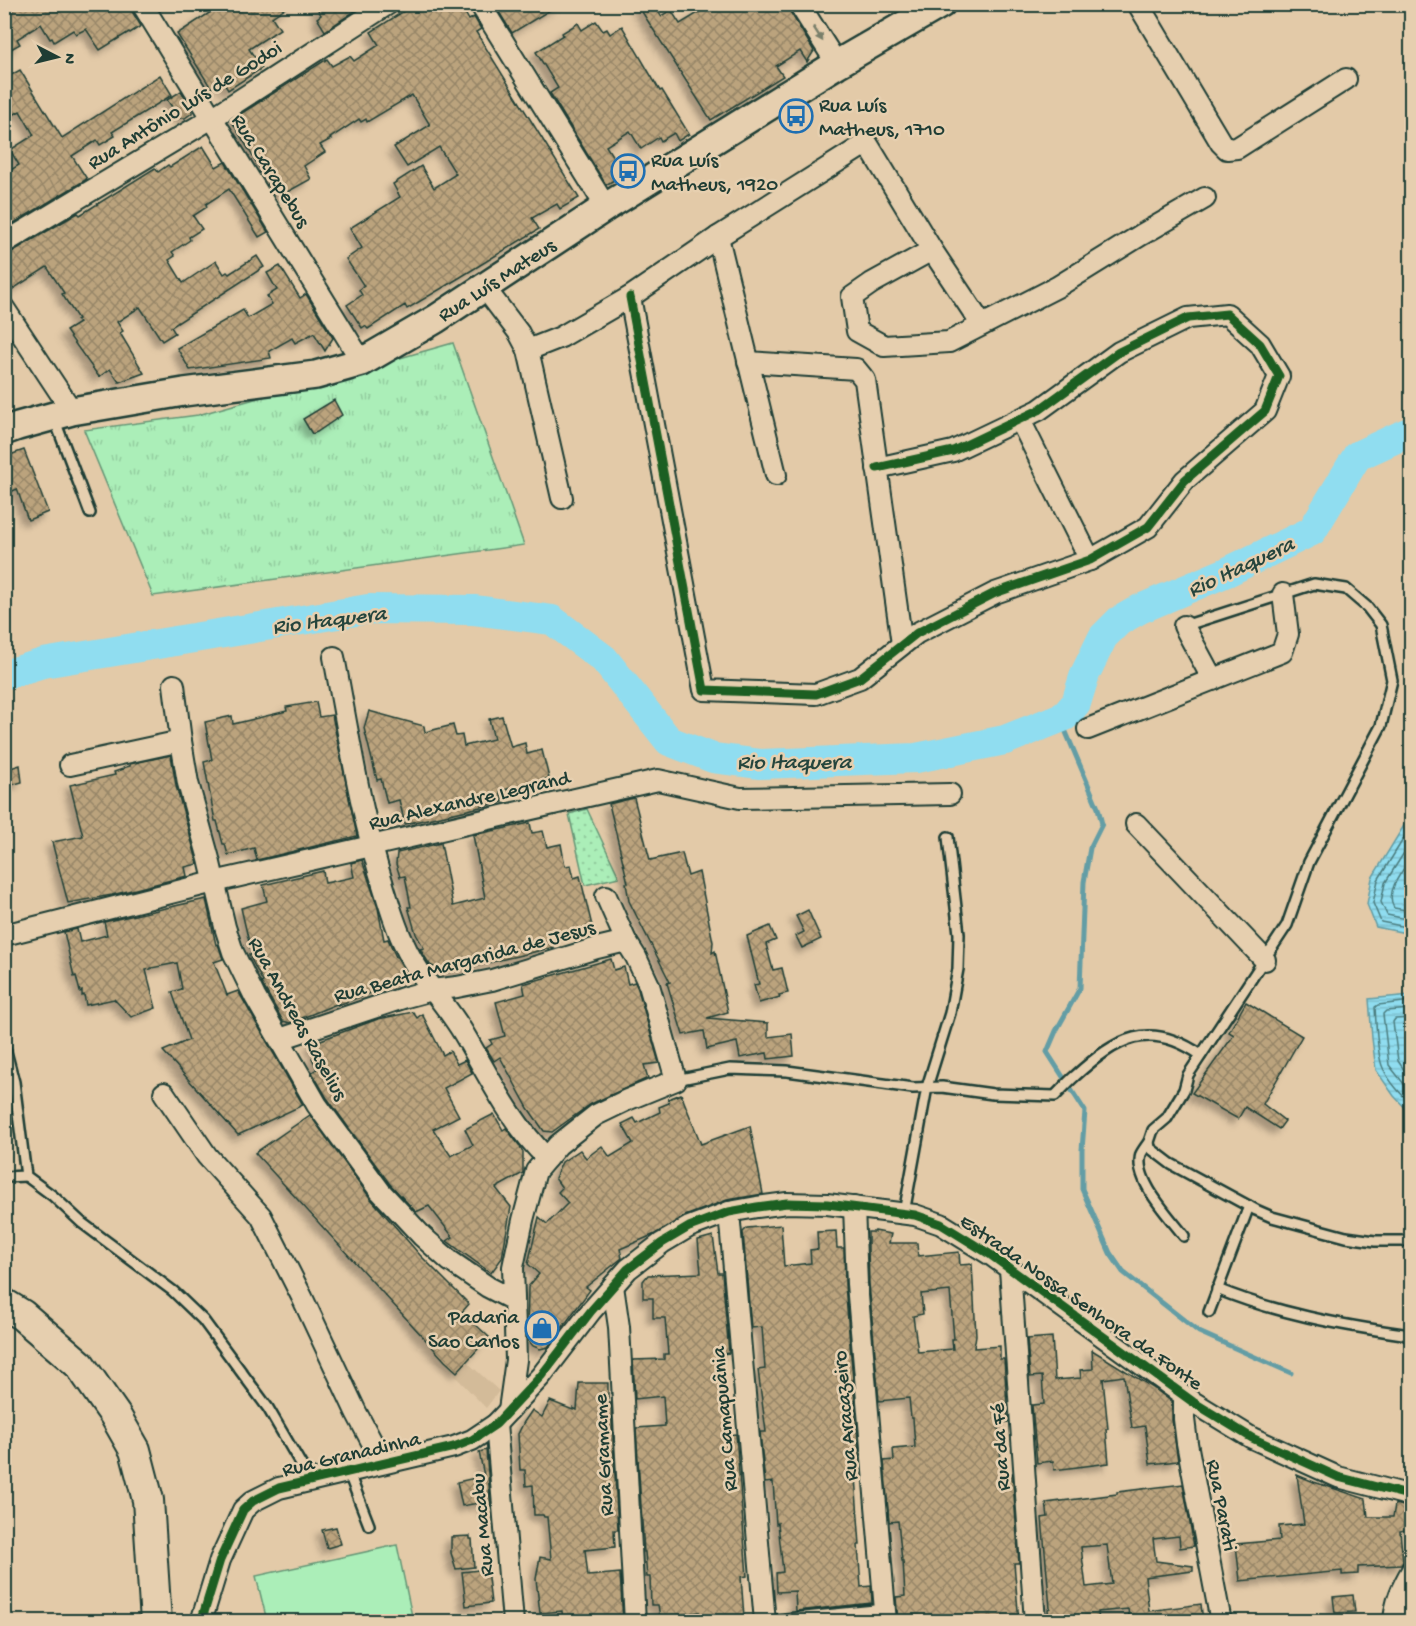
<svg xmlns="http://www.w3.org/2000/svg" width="1416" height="1626" font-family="'Gochi Hand',sans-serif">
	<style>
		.built { fill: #d3bb99 }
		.grass { fill: url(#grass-tufts); stroke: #659676; stroke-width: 1.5 }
		.park { fill: url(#park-dots); stroke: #659676; stroke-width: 1.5 }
		.pitch { fill: #abeeb8; stroke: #659676; stroke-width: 1.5 }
		.water { fill: url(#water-rules); stroke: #639da5; stroke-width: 1.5 }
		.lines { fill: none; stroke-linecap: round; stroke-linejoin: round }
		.shore { stroke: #4c7d7f; stroke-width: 1.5 }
		.stream { stroke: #639da5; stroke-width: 5 }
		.river { stroke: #90ddf0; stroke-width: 30 }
		.building { fill: url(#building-cross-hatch); stroke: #1f3d34; stroke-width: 1.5; fill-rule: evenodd; filter: url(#shadow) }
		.lane-casing { stroke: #1f3d34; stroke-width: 14 }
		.street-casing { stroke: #1f3d34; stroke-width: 24 }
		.secondary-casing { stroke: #1f3d34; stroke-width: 32 }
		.primary-casing { stroke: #1f3d34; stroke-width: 34 }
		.lane { stroke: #e6cfaf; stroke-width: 9 }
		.street { stroke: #e6cfaf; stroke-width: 20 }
		.secondary { stroke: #e6cfaf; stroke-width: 27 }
		.primary { stroke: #e6cfaf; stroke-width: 30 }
		.cycleway-casing { stroke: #e6cfaf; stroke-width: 13 }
		.cycleway { stroke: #1b5e20; stroke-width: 9 }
		.oneway { fill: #797f6b }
		.labels { text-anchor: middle; stroke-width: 5; stroke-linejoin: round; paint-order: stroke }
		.street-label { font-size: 21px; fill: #1f3d34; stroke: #e6cfaf }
		.poi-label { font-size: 21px; fill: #1f3d34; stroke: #e6cfaf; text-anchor: start }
		.water-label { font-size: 22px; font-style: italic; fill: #25453d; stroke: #e6cfaf }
	</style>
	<defs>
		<pattern id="grass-tufts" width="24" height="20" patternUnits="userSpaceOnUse" patternTransform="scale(1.5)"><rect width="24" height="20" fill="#abeeb8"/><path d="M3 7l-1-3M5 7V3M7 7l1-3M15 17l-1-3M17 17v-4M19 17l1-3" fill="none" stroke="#93cd9f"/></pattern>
		<pattern id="park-dots" width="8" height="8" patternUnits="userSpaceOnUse" patternTransform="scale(1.5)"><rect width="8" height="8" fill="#abeeb8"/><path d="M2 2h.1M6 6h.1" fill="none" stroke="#93cd9f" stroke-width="1.8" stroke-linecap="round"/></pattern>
		<pattern id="water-rules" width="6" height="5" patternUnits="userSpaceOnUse" patternTransform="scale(1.5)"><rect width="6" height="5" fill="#90ddf0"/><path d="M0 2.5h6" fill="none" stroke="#7cbfce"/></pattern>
		<pattern id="building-cross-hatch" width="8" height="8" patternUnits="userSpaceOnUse" patternTransform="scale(1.5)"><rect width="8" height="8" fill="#bba37d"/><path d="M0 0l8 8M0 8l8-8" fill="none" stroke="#978667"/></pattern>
		<filter id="shadow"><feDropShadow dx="-5.5" dy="5.5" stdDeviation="3" flood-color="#0004"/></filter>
	</defs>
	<rect width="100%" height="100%" fill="#e3caa8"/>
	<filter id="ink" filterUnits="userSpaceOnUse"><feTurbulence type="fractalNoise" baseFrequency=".0167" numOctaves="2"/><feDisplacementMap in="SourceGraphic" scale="12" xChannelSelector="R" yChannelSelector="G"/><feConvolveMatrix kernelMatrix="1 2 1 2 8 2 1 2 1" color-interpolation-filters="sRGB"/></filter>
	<g filter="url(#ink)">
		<!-- built -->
		<polygon class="built" points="466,1361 499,1391 486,1408 454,1375"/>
		<!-- grass -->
		<polygon class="grass" points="453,343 524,545 153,596 84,430 198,415"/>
		<!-- park -->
		<polygon class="park" points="587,809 619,877 585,885 569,814"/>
		<!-- pitch -->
		<polygon class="pitch" points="397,1545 413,1621 267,1621 256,1576"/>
		<!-- water -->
		<g class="water">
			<polygon points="1411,814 1411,934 1376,927 1367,904 1372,878"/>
			<polygon points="1411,995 1412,995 1411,1114 1394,1096 1376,1070 1372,1038 1369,999"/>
		</g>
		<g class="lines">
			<!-- shore -->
			<g class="shore">
				<polyline points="1412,825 1378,880 1373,903 1381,922 1412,928"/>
				<polyline points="1412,840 1385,883 1381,902 1387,915 1412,920"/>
				<path d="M1412 857C1403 870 1384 892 1394 908L1412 911"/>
				<path d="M1412 1001 1378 1005 1375 1007C1376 1022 1377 1056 1383 1068 1389 1082 1402 1095 1412 1105"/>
				<polyline points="1412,1009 1386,1011 1383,1014 1389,1065 1412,1094"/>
				<polyline points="1412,1018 1395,1019 1393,1022 1398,1061 1412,1081"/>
			</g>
			<!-- stream -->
			<polyline class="stream" points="1060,718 1098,808 1102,824 1090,848 1084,882 1080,988 1056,1031 1047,1052 1085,1111 1082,1150 1082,1189 1110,1253 1123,1272 1199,1332 1291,1373"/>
			<!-- river -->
			<polyline class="river" points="4,675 43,663 368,609 474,610 552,620 604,659 669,741 713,758 760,764 916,758 1005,740 1065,716 1076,703 1085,674 1103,637 1119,621 1140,609 1227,572 1312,531 1357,456 1407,433"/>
		</g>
		<!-- building -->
		<g class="building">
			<polygon points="4,4 114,4 119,11 128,5 141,26 130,33 129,32 100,50 86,29 76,34 73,30 54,42 52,38 50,39 41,24 17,39 20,44 4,53"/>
			<polygon points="223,4 291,4 272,17 280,29 249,49 262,68 228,90 222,80 211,88 177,34"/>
			<polygon points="315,4 365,4 325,31 317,18 321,15"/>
			<polygon points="415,4 460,4 469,20 474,17 481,29 476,32 579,198 560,209 557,204 532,218 539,229 459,278 407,309 405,305 368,329 365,326 362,328 347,305 362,295 359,290 364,286 346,259 362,248 350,228 400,197 393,184 421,166 434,188 456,174 439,147 407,167 394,147 430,125 412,95 367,122 366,119 361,122 359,119 330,138 331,139 320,145 325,152 304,166 311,179 280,196 274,185 271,187 231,120 327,59 332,66 350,56 354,61 379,45 371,32"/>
			<polygon points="494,4 560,4 512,33"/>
			<polygon points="637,4 654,4 661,16 671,10 680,24 713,4 787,4 789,10 814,51 807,62 800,51 776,66 783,76 711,120"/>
			<polygon points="596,21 603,31 607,29 610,34 622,26 660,91 662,90 689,134 678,141 674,133 661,141 659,137 641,149 630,131 606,146 624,174 606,185 550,93 558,88 536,52 563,35 562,33 578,23 582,30"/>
			<polygon points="20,70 62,138 160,75 172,95 112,132 115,136 100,145 97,140 72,156 87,179 4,229 4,174 19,165 10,150 34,135 20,111 4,120 4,79"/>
			<polygon points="181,91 192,108 192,113 185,118 180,118 167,100"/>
			<polygon points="203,146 216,167 225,162 268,232 259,237 229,189 206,204 207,207 193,216 202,229 189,237 190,240 172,252 175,256 169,260 183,283 216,261 224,274 227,272 229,274 257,256 264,267 171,327 175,333 162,341 140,307 117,322 123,331 120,333 144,373 119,382 110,369 99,377 66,331 79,323 76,320 78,319 62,294 64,293 47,267 10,291 4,282 4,255 10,253 78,213 80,215 155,168 158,172 168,165 170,167"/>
			<polygon points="280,266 300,298 306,294 333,338 325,351 314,333 295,343 292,338 269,351 271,358 190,370 177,348 243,310 248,318 272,304 267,296 277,290 267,273"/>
			<polygon points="334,400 342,415 317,432 312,434 303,419"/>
			<polygon points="24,450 48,512 28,520 17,489 4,495 4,457"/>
			<polygon points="316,702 319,717 332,715 357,836 257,860 254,848 228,855 225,844 223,844 217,821 215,821 204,762 212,760 205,722 232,716 233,724 287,711 286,707"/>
			<polygon points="369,711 424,726 425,732 453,725 456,736 462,735 464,746 494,739 489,719 502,716 511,747 525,743 527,754 542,750 549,778 500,791 503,802 405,824 399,800 387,803 381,779 377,780 364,728"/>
			<polygon points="171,755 176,786 198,864 185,867 187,876 112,895 68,903 52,842 83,836 70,785 115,775 114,772 123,769 123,768 130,766 130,764"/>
			<polygon points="20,765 22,782 4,787 4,770"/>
			<polygon points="634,798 650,860 682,853 688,876 699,872 713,942 712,953 715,951 728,1012 707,1018 768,1023 768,1037 792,1034 794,1056 768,1059 767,1053 740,1058 737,1042 707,1049 704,1031 683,1035 667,983 670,982 629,901 626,883 628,883 609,804"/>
			<polygon points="530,823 532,833 543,831 547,847 561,844 565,866 571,865 574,878 580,876 592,926 551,936 554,947 526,954 447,972 440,970 430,965 420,949 424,948 416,934 408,907 411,907 405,876 400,877 396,864 397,853 441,843 453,906 485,898 473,835"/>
			<polygon points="362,860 378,908 384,940 388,939 396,957 397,957 410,979 338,1005 339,1003 290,1023 283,1021 266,991 261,983 263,982 249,955 252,955 241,908 267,901 263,885 323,871 325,883 354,877 351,863"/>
			<polygon points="206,899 216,945 218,944 223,959 214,962 227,995 238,991 303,1105 238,1135 163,1051 189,1040 172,992 182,989 177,963 151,968 151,969 146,970 156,1008 131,1017 114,999 86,1005 84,995 82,996 82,991 80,992 76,976 74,977 64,932 77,929 80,942 107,935 104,922"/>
			<polygon points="808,910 821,939 802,948 796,936 804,932 796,916"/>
			<polygon points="770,926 776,940 766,944 773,970 782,968 788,993 779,995 780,997 759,1003 754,985 759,984 747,936"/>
			<polygon points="611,959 614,970 624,967 628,984 635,982 638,989 659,1063 644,1065 648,1078 591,1104 552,1132 544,1131 528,1108 500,1057 494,1061 486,1048 492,1044 490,1040 505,1036 496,1002 525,994 523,984"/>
			<polygon points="1246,1002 1302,1036 1263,1104 1285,1121 1279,1129 1245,1107 1238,1119 1192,1093 1234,1035 1229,1032"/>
			<polygon points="413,1012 417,1018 422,1014 443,1055 450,1051 457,1064 465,1060 472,1073 444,1088 459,1116 433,1129 451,1156 473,1145 465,1129 494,1114 503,1130 506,1128 519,1145 523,1152 523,1173 496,1188 511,1207 502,1258 491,1273 447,1241 453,1237 429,1206 416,1212 389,1183 327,1098 312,1072 317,1069 312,1058 317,1055 310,1044 378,1019"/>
			<polygon points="681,1094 701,1144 750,1126 763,1194 727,1200 685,1216 655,1234 620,1249 622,1258 586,1287 590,1290 548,1347 540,1349 533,1346 527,1339 528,1287 539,1274 528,1264 539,1217 547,1224 568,1203 558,1192 562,1188 555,1178 562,1162 580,1150 586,1158 602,1146 610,1157 633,1143 622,1124 634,1118 637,1123 660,1112 659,1107 669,1103 668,1099"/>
			<polygon points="310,1115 371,1199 420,1255 469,1304 462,1312 489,1337 457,1372 445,1361 255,1153"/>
			<polygon points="781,1225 784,1266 811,1263 810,1250 818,1249 817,1232 836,1231 837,1248 844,1248 845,1285 860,1463 854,1463 860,1545 858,1545 861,1587 871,1586 872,1603 796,1611 795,1591 777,1592 776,1573 783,1572 778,1523 776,1524 773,1482 765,1483 760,1432 766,1432 758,1370 765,1369 762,1327 751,1328 743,1232 747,1228"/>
			<path d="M875 1231 891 1234 889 1243H917L918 1256 959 1252 960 1265 972 1264 976 1335 974 1348 1000 1346V1359H1004L1008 1422 998 1423 1002 1474 1012 1473 1013 1482 1019 1563H1014L1019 1622H936L935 1620 898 1622 896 1597 905 1596 903 1561H902L898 1521 889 1522 884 1461 894 1460 893 1449 915 1447 913 1418H911L909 1398 879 1401 869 1283 868 1248V1232H875ZM950 1291 954 1339H952L953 1349 918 1352 913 1316 923 1314 921 1294Z"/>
			<polygon points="713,1236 718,1273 722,1273 729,1353 721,1354 726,1404 725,1404 727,1435 736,1434 747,1576 741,1577 744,1617 699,1622 699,1612 660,1617 658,1605 651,1605 650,1577 647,1577 645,1552 644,1552 636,1428 665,1426 663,1396 635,1399 633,1360 664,1359 664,1354 668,1354 665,1318 653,1318 653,1298 643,1298 643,1281 648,1275 701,1273 698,1240"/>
			<polygon points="1052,1337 1055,1380 1081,1378 1080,1370 1093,1369 1092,1350 1155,1389 1172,1402 1172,1420 1178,1461 1150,1464 1145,1426 1132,1428 1124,1376 1103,1379 1108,1429 1106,1429 1109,1463 1054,1470 1053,1461 1037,1463 1032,1405 1044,1404 1042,1376 1030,1377 1027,1339"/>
			<polygon points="579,1383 608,1383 608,1403 611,1403 618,1530 614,1530 615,1547 585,1550 588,1576 620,1573 623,1622 575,1622 575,1620 563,1621 562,1611 540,1613 536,1579 540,1557 551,1559 547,1517 544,1517 543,1515 534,1515 533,1485 526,1486 525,1470 520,1470 518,1434 524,1422 532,1410 542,1417 550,1401 573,1410 573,1408 577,1410"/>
			<polygon points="486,1450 491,1509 486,1510 484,1502 462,1506 457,1482 484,1476 479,1452"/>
			<polygon points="1297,1475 1314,1482 1366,1499 1368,1517 1393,1517 1395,1504 1412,1508 1412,1523 1405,1524 1405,1530 1400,1531 1403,1562 1401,1565 1358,1567 1358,1574 1342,1575 1342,1571 1240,1581 1236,1544 1280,1540 1279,1526 1304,1524"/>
			<path d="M1183 1484 1194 1546 1180 1548 1179 1536 1153 1539 1156 1561 1193 1566V1571L1145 1577 1149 1611 1201 1604 1203 1622H1130L1128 1609 1098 1612 1099 1622H1049L1048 1609 1050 1608 1042 1518 1048 1517 1046 1503 1117 1494V1492ZM1107 1545 1112 1584 1086 1587 1081 1547Z"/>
			<polygon points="336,1527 341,1544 327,1548 322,1530"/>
			<polygon points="470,1536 470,1539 472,1539 474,1567 456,1569 451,1553 451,1537"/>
			<polygon points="487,1569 491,1603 466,1606 462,1572"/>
			<polygon points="1353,1595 1355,1612 1335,1613 1333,1597"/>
		</g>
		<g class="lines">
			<!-- lane casing -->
			<g class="lane-casing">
				<g id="lane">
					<polyline points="54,418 90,513"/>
					<polyline points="1184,626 1314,584 1346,589 1367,607 1381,625 1392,680 1381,726 1309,862 1287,925 1188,1075 1184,1090 1167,1118 1153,1130 1149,1142 1150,1148 1171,1164 1256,1210 1272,1217 1346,1237 1375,1241 1412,1241"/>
					<polyline points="4,1044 14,1082 26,1176 53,1196 82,1223 173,1291 203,1320 268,1408 310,1480"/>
					<path d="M676 1080 730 1069 787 1071 913 1088 942 1087 993 1094 1055 1096C1062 1089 1068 1082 1075 1076 1117 1038 1149 1019 1201 1055"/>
					<path d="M1149 1142C1146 1146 1143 1150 1141 1154 1133 1180 1170 1217 1184 1236"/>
					<polyline points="4,1177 26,1176"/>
					<polyline points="904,1213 927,1087 950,1013 958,969 959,934 948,837"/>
					<path d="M1217 1289C1276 1313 1340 1325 1403 1334L1412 1338"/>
					<polyline points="1209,1312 1249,1206"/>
					<polyline points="348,1471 369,1525"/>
					<polyline points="765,1621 885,1609"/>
				</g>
			</g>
			<!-- street casing -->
			<g class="street-casing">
				<g id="street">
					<polyline points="142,4 362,362"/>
					<polyline points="480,4 606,207"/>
					<polyline points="799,4 837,64"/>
					<polyline points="1138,4 1221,143 1227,149 1237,148 1346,79"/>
					<polyline points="718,237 776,475"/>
					<polyline points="4,243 212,118 388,4"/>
					<polyline points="932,250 872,283 852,297 857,331 884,346 949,342 1057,287 1141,235 1205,198"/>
					<polyline points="484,287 519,333 528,350 562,498"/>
					<polyline points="630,297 704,690 816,694 860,678 917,633 995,593 1090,560 1148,527 1185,480 1265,411 1279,376 1260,344 1227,314 1188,318 1119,352 1039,410 953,451 877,468"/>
					<polyline points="4,308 72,411"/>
					<polyline points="528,350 561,337 630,297 718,237 867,143 932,250 982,325"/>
					<polyline points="748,362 856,369 865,380 902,644"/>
					<polyline points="1020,420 1090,560"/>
					<polyline points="1184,626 1213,680"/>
					<path d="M334 657C349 735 360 813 384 888 390 907 395 926 404 944 419 978 446 1003 464 1034 490 1078 511 1123 547 1158"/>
					<polyline points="174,685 181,741 188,783 209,859 225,927 233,952 255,997 317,1105 380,1191 422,1236 450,1261 488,1287 513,1300"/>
					<polyline points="1088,729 1282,652 1288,634 1283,594"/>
					<polyline points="70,765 181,741"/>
					<polyline points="1136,824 1265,960"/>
					<polyline points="4,935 214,882 658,780 740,798 950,794"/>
					<polyline points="280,1039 406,997 432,990 457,987 492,980 597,948 626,941"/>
					<polyline points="164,1093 207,1156 261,1216 302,1297 356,1412 383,1463"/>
					<polyline points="854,1207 857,1284 886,1622"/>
					<polyline points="729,1212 765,1622"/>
					<polyline points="1010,1269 1035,1622"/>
					<polyline points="613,1286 619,1327 635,1622"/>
					<polyline points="1184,1396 1184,1419 1187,1443 1221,1622"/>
					<polyline points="509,1410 516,1360 513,1267 523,1220 536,1171 558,1145 596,1115 627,1100 676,1080 649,985 636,957 626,941 606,896"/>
					<polyline points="496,1424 513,1622"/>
					<polyline points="201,1622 220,1560 243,1510 253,1501 279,1488 454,1447 472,1440 496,1424 541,1376 591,1311 628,1269 662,1243 689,1227 729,1212 757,1207 787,1203 827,1204 915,1215 941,1224 991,1255 1193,1402 1252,1438 1338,1477 1412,1496"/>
					<path d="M1394 1622C1395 1602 1402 1587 1412 1570"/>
				</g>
			</g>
			<!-- secondary casing -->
			<g class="secondary-casing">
				<polyline id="secondary" points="4,431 18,426 72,411 184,392 316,375 362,362 436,319 606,207 785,96 837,64 941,4"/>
			</g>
			<!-- primary casing -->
			<g class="primary-casing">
				<polyline id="primary" points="4,1304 22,1315 80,1365 115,1415 135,1450 148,1500 156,1622"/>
			</g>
			<!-- lane -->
			<use href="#lane" class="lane"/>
			<!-- street -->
			<use href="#street" class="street"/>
			<!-- secondary -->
			<use href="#secondary" class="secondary"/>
			<!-- primary -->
			<use href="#primary" class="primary"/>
			<!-- cycleway casing -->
			<g class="cycleway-casing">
				<g id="cycleway">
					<polyline points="630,297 704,690 816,694 860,678 917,633 995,593 1090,560 1148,527 1185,480 1265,411 1279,376 1260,344 1227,314 1188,318 1119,352 1039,410 953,451 877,468"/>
					<polyline points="201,1622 220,1560 243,1510 253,1501 279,1488 454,1447 472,1440 496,1424 541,1376 591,1311 628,1269 662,1243 689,1227 729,1212 757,1207 787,1203 827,1204 915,1215 941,1224 991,1255 1193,1402 1252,1438 1338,1477 1412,1496"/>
				</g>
			</g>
			<!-- cycleway -->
			<use href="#cycleway" class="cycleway"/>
		</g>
		<!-- one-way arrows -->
		<defs><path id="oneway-solid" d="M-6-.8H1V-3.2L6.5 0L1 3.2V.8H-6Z" transform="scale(1.5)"/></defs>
		<use class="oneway" href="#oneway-solid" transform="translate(818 34) rotate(57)"/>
	</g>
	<!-- icons -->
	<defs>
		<g id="bus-ring" transform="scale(1.725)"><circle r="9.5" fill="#e6cfaf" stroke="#1f6fb2" stroke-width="1.5"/><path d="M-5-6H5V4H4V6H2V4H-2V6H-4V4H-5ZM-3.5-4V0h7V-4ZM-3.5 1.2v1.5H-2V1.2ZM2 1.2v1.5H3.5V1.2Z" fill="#1f6fb2"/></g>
		<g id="shop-ring" transform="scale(1.725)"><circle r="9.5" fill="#e6cfaf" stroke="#1f6fb2" stroke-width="1.5"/><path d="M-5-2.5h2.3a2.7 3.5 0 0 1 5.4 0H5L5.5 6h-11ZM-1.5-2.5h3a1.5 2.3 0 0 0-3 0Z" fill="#1f6fb2"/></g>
	</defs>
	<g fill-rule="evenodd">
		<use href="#bus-ring" x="796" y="116"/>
		<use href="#bus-ring" x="628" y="171"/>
		<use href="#shop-ring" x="542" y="1328"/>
	</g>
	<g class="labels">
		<!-- street labels -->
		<g class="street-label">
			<text transform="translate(184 104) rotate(-32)" y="7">Rua Antônio Luís de Godoi</text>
			<text transform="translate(272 170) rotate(58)" y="7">Rua Carapebus</text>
			<text transform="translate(496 279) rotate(-33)" y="7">Rua Luís Mateus</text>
			<text transform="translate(469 799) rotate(-13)" y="7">Rua Alexandre Legrand</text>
			<text transform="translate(464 960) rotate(-15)" y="7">Rua Beata Margarida de Jesus</text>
			<text transform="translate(299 1018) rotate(61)" y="7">Rua Andreas Raselius</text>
			<text transform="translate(1082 1301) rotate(35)" y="7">Estrada Nossa Senhora da Fonte</text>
			<text transform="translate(844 1416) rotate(-95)" y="7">Rua Aracazeiro</text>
			<text transform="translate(723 1419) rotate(-95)" y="7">Rua Camapuânia</text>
			<text transform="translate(999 1447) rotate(-94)" y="7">Rua da Fé</text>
			<text transform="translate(351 1453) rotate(-13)" y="7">Rua Granadinha</text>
			<text transform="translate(602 1455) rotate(-93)" y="7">Rua Gramame</text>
			<text transform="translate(1223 1505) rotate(79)" y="7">Rua Parati</text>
			<text transform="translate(481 1525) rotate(-95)" y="7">Rua Macabu</text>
		</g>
		<!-- poi labels -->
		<g class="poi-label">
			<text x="819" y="111">Rua Luís<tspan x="819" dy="24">Matheus, 1710</tspan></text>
			<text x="651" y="166">Rua Luís<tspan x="651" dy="24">Matheus, 1920</tspan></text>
			<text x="519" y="1323" text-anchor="end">Padaria<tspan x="519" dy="24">Sao Carlos</tspan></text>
		</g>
		<!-- water labels -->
		<g class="water-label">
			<text transform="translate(1240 565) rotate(-25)" y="8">Rio Itaquera</text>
			<text transform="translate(329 618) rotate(-7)" y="8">Rio Itaquera</text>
			<text x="794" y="768">Rio Itaquera</text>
		</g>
	</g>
	<!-- margin -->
	<rect width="1416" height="1626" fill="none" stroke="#e6cfaf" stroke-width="24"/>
	<rect x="12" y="12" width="1392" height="1602" fill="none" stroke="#1f3d34" stroke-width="2" filter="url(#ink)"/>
	<!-- north arrow -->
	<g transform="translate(57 57) rotate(97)" stroke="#e6cfaf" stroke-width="4.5" paint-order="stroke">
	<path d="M0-4.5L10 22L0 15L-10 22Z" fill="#1f3d34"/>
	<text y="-9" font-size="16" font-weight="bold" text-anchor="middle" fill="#1f3d34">N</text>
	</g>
</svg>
